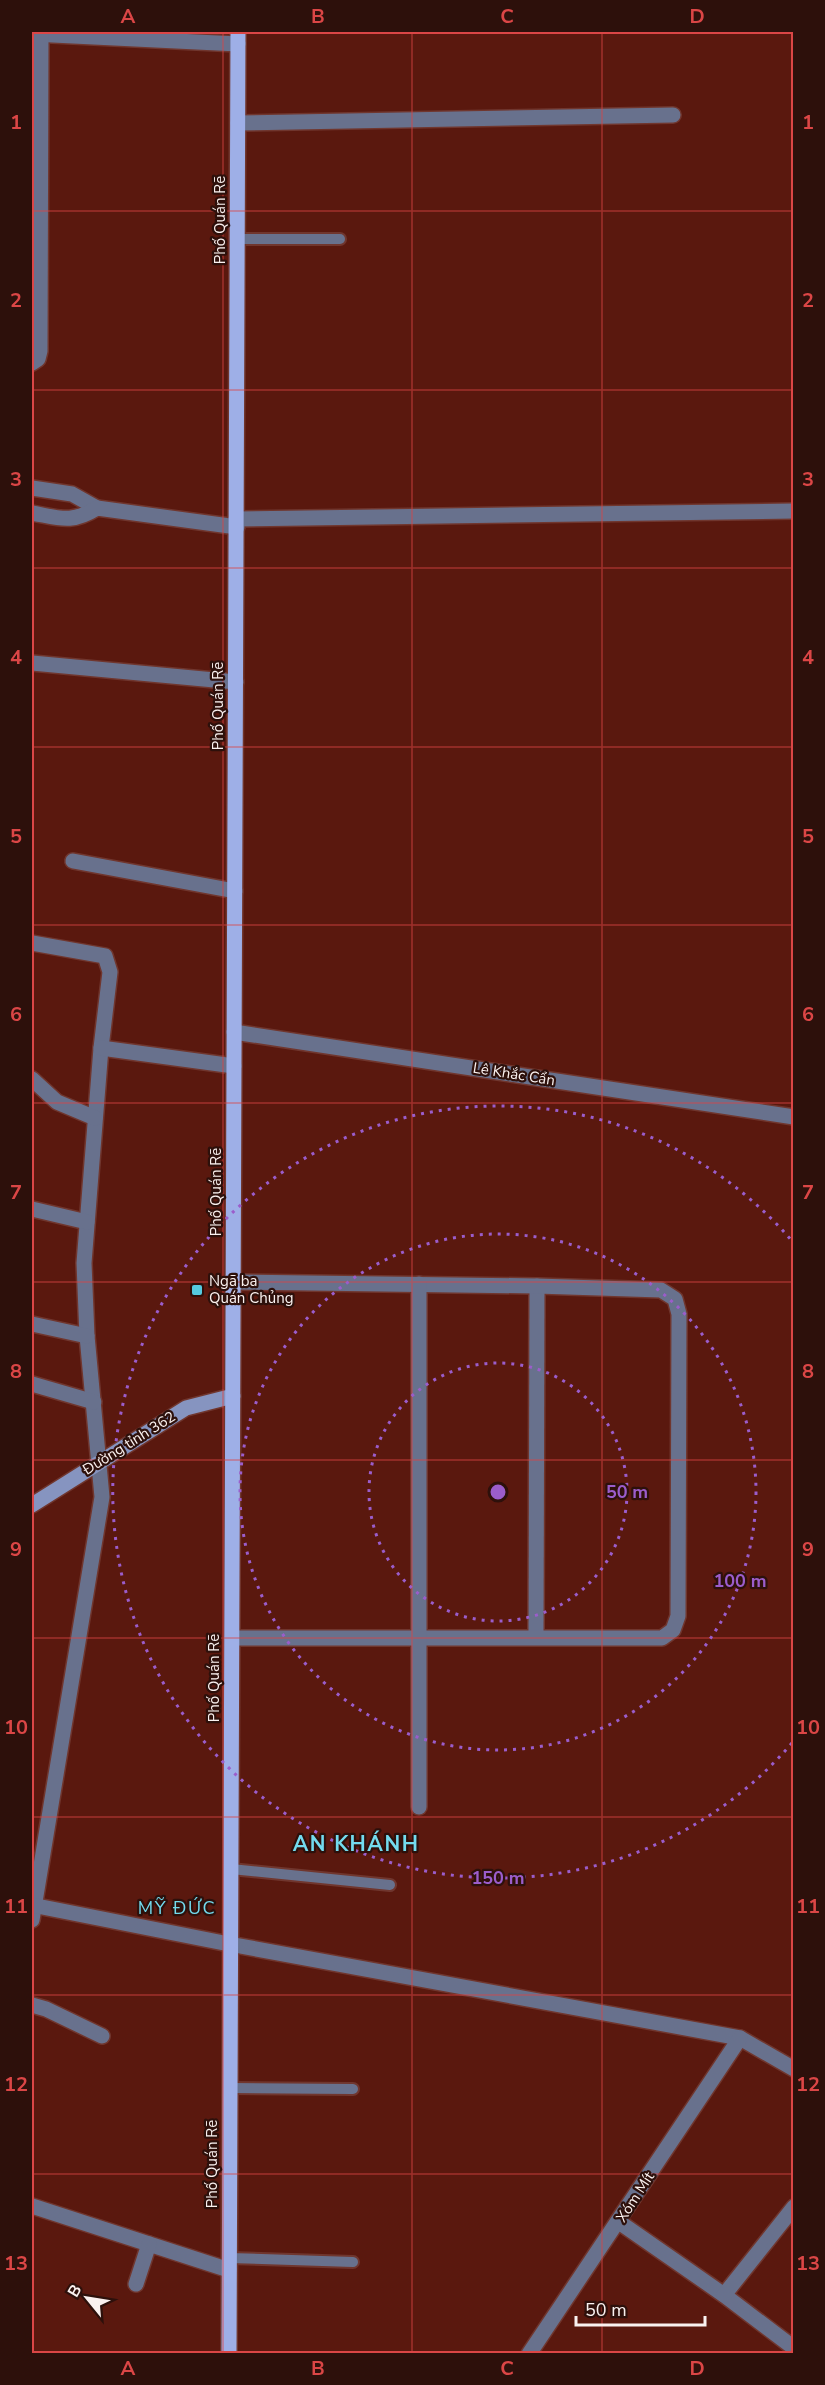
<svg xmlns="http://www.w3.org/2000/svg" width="825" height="2385" font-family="'Nunito Sans',sans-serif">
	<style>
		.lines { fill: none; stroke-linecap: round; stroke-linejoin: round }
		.lane-casing { stroke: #70362e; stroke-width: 14 }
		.street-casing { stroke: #70362e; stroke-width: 18 }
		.secondary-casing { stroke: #70362e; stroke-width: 18 }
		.primary-casing { stroke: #70362e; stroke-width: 18 }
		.lane { stroke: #68718d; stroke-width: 10 }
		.street { stroke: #68718d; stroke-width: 15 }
		.secondary { stroke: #8694c0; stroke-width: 15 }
		.primary { stroke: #9eafe7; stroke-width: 15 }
		.grid { fill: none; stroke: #db4646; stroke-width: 1.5; stroke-opacity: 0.55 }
		.ring { fill: none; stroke: #9b5dcb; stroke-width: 3; stroke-dasharray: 3 6 }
		.poi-dot { fill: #55cadf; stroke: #2d100b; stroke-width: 2 }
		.labels { text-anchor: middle; stroke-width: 4.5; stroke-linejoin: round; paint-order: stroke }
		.street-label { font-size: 15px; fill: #faf1ef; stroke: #2d100b }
		.poi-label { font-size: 15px; fill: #faf1ef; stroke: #2d100b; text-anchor: start }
		.quarter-label { font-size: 18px; letter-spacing: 1.5px; fill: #73dbee; stroke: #2d100b }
		.district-label { font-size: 21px; font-weight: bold; letter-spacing: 1.5px; fill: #73dbee; stroke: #2d100b }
		.centre { fill: #9b5dcb; stroke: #2d100b; stroke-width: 3 }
		.ring-label { font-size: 18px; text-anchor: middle; font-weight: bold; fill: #9b5dcb; stroke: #2d100b; stroke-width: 4.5; stroke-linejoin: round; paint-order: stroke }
		.neatline { fill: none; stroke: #db4646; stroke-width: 2 }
		.grid-label { font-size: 20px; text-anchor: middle; font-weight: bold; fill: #db4646 }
	</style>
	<rect width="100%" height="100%" fill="#5a180e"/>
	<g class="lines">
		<!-- lane casing -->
		<g class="lane-casing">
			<g id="lane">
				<polyline points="238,239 340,239"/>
				<polyline points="231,1869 390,1885"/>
				<polyline points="230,2088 353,2089"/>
				<polyline points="229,2258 353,2262"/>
			</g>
		</g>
		<!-- street casing -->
		<g class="street-casing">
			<g id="street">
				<polyline points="32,34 238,44"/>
				<polyline points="238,123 673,115"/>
				<polyline points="32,363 38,359 40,351 41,35"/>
				<polyline points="32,488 72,494 97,508"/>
				<path d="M32 513C60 518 71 524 97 508L237 527"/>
				<polyline points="236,519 794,511"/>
				<polyline points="32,663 236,682"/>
				<polyline points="73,861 235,891"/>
				<polyline points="32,943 105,956 110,972 101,1048 84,1263 87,1336 102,1497 32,1920"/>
				<polyline points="234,1032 794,1117"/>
				<polyline points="101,1048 234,1066"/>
				<polyline points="32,1079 57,1102 95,1118"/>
				<polyline points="32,1209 87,1222"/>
				<polyline points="32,1324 87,1336"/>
				<polyline points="32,1384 94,1402"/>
				<polyline points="536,1636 537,1286"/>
				<polyline points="232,1638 662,1638 673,1630 678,1616 679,1314 675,1299 661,1290 537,1286 233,1282"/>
				<polyline points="419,1807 419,1284"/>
				<polyline points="32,1905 229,1944 740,2038 794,2069"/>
				<polyline points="32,2005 46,2009 102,2036"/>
				<polyline points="32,2206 229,2270"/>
				<polyline points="619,2222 724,2295 794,2348"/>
				<polyline points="136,2284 149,2244"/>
				<polyline points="724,2295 794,2207"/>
				<polyline points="529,2354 740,2038"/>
			</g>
		</g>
		<!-- secondary casing -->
		<g class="secondary-casing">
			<polyline id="secondary" points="32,1505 186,1408 233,1396"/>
		</g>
		<!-- primary casing -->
		<g class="primary-casing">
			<polyline id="primary" points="229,2354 238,32"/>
		</g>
		<!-- lane -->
		<use href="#lane" class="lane"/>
		<!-- street -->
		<use href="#street" class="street"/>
		<!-- secondary -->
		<use href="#secondary" class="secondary"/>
		<!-- primary -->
		<use href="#primary" class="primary"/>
	</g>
	<!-- grid -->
	<path class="grid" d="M223 32V2354M412 32V2354M602 32V2354M32 211H794M32 390H794M32 568H794M32 747H794M32 925H794M32 1103H794M32 1282H794M32 1460H794M32 1638H794M32 1817H794M32 1995H794M32 2174H794"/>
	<!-- distance rings -->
	<g class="ring">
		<circle cx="498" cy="1492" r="129"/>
		<circle cx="498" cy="1492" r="258"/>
		<path d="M792 1743A386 386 0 1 1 792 1241"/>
	</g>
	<!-- markers -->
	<rect class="poi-dot" x="191" y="1284" width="12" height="12" rx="3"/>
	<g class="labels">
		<!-- street labels -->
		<g class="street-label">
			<text transform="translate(220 220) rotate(-90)" y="5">Phố Quán Rẽ</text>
			<text transform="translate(218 706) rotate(-90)" y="5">Phố Quán Rẽ</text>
			<text transform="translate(514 1074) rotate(9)" y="5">Lê Khắc Cẩn</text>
			<text transform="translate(216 1192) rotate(-90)" y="5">Phố Quán Rẽ</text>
			<text transform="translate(129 1443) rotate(-32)" y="5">Đường tỉnh 362</text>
			<text transform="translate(214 1678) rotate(-90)" y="5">Phố Quán Rẽ</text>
			<text transform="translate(212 2164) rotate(-90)" y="5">Phố Quán Rẽ</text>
			<text transform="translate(635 2197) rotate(-57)" y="5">Xóm Mít</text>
		</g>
		<!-- poi labels -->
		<g class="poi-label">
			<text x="209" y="1286">Ngã ba<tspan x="209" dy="17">Quán Chủng</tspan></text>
		</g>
		<!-- quarter labels -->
		<g class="quarter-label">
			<text x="177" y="1914">MỸ ĐỨC</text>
		</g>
		<!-- district labels -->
		<g class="district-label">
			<text x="356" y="1851">AN KHÁNH</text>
		</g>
	</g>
	<circle cx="498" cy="1492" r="9" class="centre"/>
	<g class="ring-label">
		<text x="627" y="1498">50 m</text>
		<text x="740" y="1587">100 m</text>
		<text x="498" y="1884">150 m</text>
	</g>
	<!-- border -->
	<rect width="825" height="2385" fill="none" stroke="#2d100b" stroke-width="66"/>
	<!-- north arrow -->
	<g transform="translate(87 2298) rotate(300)" stroke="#2d100b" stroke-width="4.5" paint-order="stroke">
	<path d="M0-4.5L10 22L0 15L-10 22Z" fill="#faf1ef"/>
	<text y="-9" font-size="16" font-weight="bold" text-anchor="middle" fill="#faf1ef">B</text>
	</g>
	<!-- scale -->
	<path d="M576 2316v9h129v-9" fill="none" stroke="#faf1ef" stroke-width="3"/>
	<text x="585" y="2316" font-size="18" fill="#faf1ef" stroke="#2d100b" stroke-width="4.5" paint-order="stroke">50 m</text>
	<rect x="33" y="33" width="759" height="2319" class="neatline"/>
	<g class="grid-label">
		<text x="128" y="23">A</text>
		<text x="318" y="23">B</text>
		<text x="507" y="23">C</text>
		<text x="697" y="23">D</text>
		<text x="16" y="129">1</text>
		<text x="808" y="129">1</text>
		<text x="16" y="307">2</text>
		<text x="808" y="307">2</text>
		<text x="16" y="486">3</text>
		<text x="808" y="486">3</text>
		<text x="16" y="664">4</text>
		<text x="808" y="664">4</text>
		<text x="16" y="843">5</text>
		<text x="808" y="843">5</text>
		<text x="16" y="1021">6</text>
		<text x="808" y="1021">6</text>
		<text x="16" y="1199">7</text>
		<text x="808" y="1199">7</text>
		<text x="16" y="1378">8</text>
		<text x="808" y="1378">8</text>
		<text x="16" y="1556">9</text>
		<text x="808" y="1556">9</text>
		<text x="16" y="1734">10</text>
		<text x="808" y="1734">10</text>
		<text x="16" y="1913">11</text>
		<text x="808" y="1913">11</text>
		<text x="16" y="2091">12</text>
		<text x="808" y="2091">12</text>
		<text x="16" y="2270">13</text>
		<text x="808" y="2270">13</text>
		<text x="128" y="2375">A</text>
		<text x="318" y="2375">B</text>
		<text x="507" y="2375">C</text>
		<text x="697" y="2375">D</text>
	</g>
</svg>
